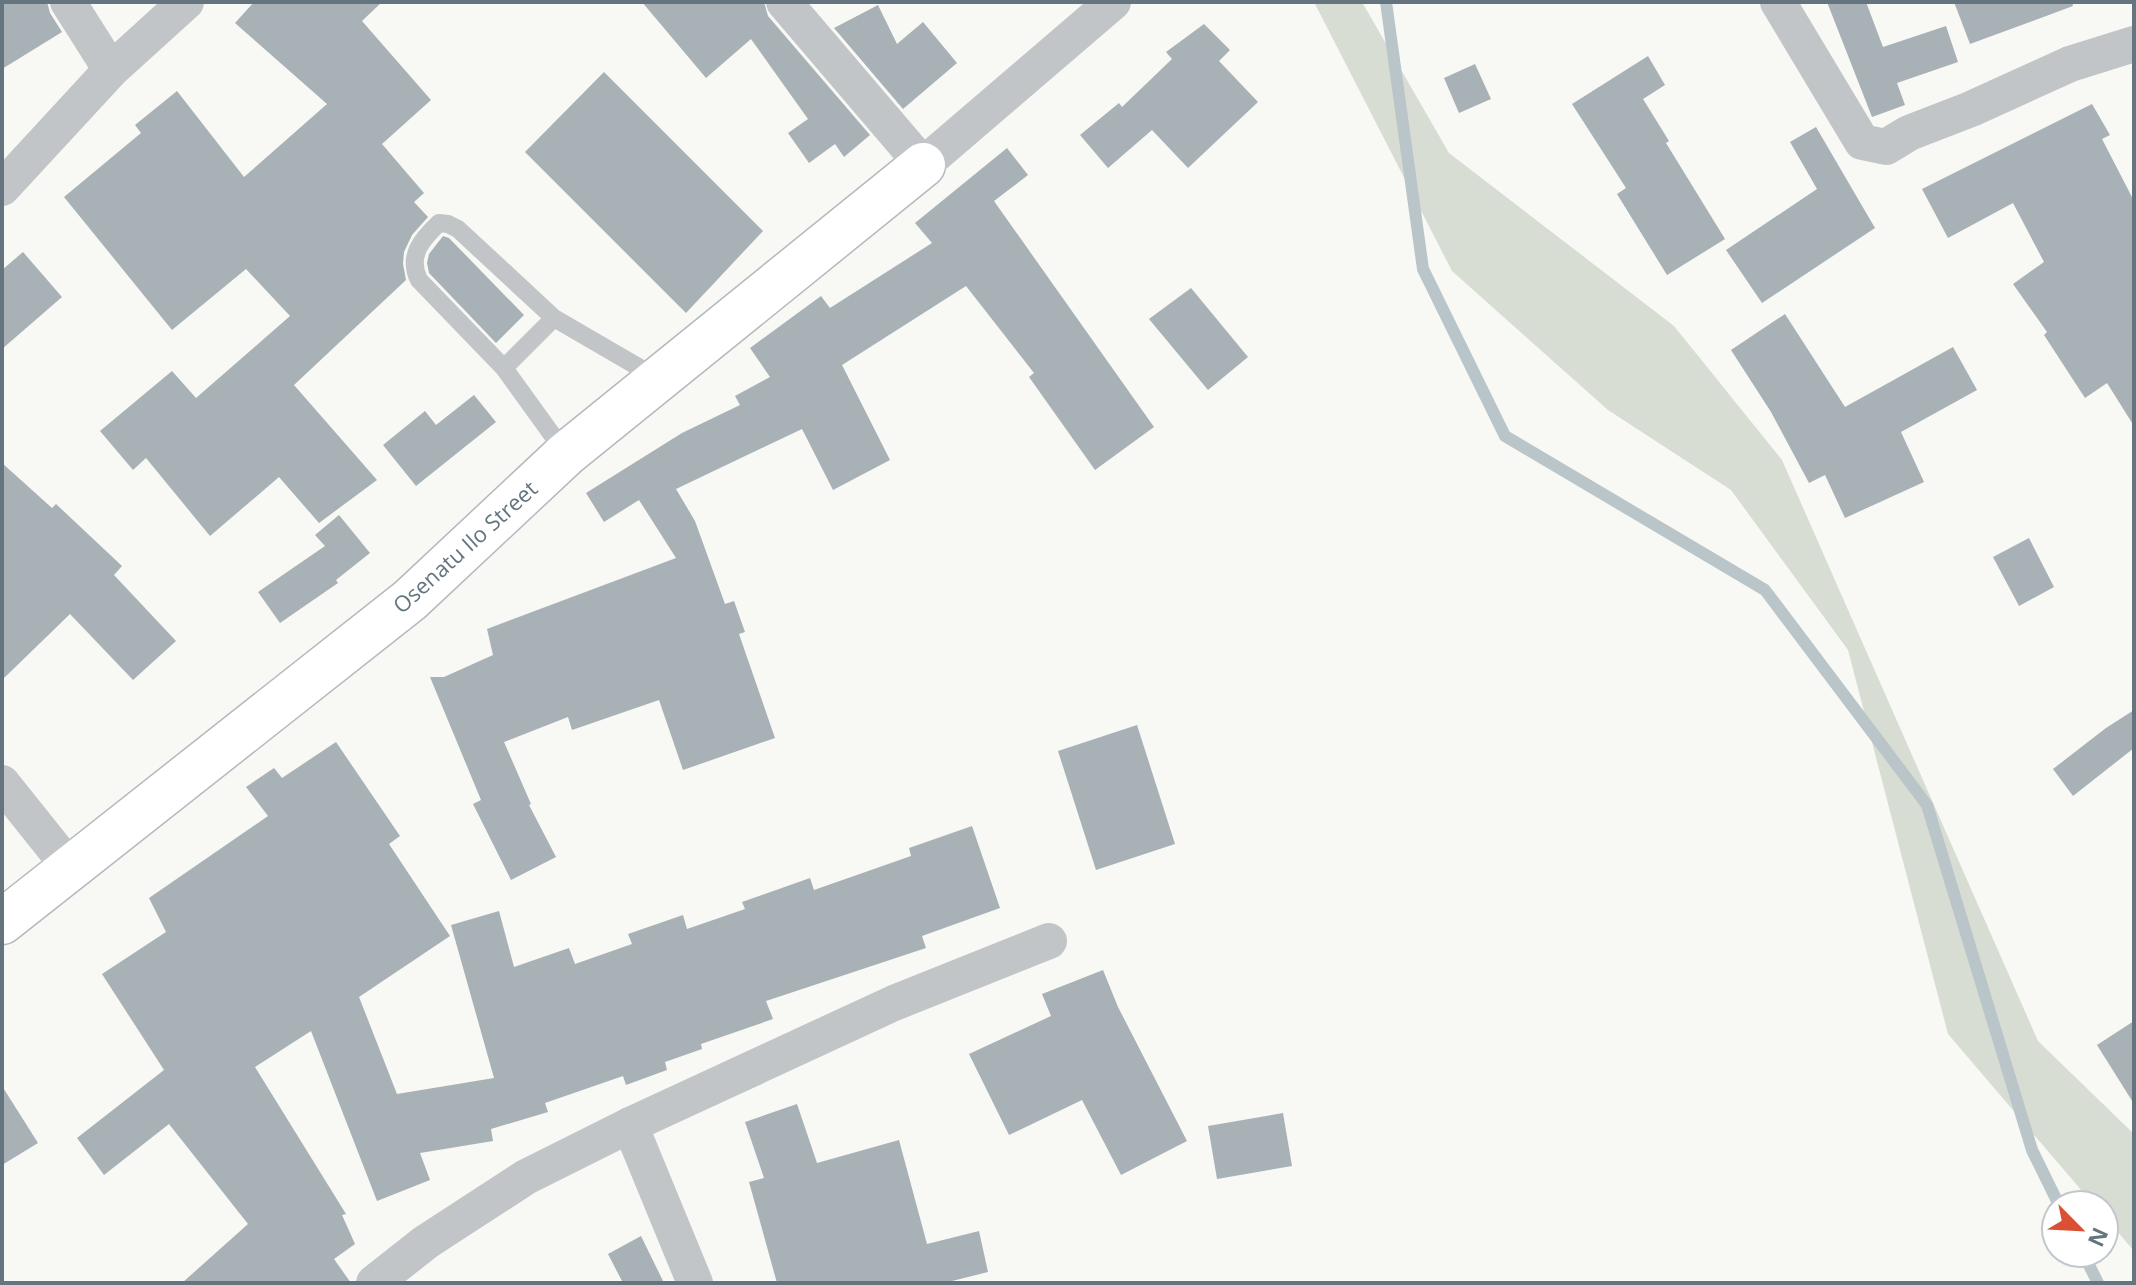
<svg xmlns="http://www.w3.org/2000/svg" width="2136" height="1285" font-family="'Open Sans',sans-serif">
	<style>
		.green { fill: #d8ddd4 }
		.lines { fill: none; stroke-linecap: round; stroke-linejoin: round }
		.stream { stroke: #b9c5c8; stroke-width: 12 }
		.building { fill: #a8b1b6 }
		.secondary-casing { stroke: #b3b9bd; stroke-width: 47 }
		.lane { stroke: #c1c5c8; stroke-width: 18 }
		.street { stroke: #c1c5c8; stroke-width: 36 }
		.secondary { stroke: #fff; stroke-width: 44 }
		.labels { text-anchor: middle; stroke-width: 8; stroke-linejoin: round; paint-order: stroke }
		.street-label { font-size: 22px; fill: #64757f; stroke: #fff }
	</style>
	<rect width="100%" height="100%" fill="#f8f8f5"/>
	<!-- green -->
	<polygon class="green" points="1314,2 1362,2 1449,153 1674,326 1782,460 2038,1041 2134,1134 2134,1251 2104,1216 2104,1205 2094,1205 1948,1034 1848,650 1731,490 1608,410 1452,271"/>
	<g class="lines">
		<!-- stream -->
		<g class="stream">
			<polyline points="1386,2 1423,269 1505,436 1765,590 1927,805 2032,1150 2059,1205"/>
			<polyline points="2083,1253 2098,1283"/>
		</g>
	</g>
	<!-- building -->
	<g class="building">
		<polygon points="2,2 47,2 50,13 62,32 2,69"/>
		<polygon points="254,2 382,2 362,21 431,100 382,144 424,193 414,202 428,217 412,235 404,252 403,264 406,280 294,385 377,480 319,523 279,477 210,536 146,458 133,470 100,431 172,371 196,398 290,316 246,269 172,330 64,197 141,133 135,125 177,91 244,177 327,104 235,23"/>
		<polygon points="642,2 764,2 768,16 870,135 844,157 835,144 809,163 788,133 808,119 751,39 706,78"/>
		<polygon points="1827,2 1866,2 1883,47 1946,26 1958,62 1897,83 1905,105 1872,117"/>
		<polygon points="1954,2 2072,2 2073,6 1970,44"/>
		<polygon points="878,5 897,44 923,22 957,63 903,109 834,28"/>
		<polygon points="1204,24 1230,50 1219,61 1258,102 1188,168 1152,130 1108,168 1080,135 1119,103 1122,107 1172,59 1166,52"/>
		<polygon points="1648,56 1665,85 1643,99 1669,141 1666,143 1725,239 1667,275 1617,194 1626,188 1572,104"/>
		<polygon points="1475,64 1491,99 1459,113 1444,78"/>
		<polygon points="604,72 763,231 686,313 525,152"/>
		<polygon points="2092,104 2110,135 2102,139 2134,201 2134,426 2107,383 2085,398 2044,335 2047,332 2013,284 2044,262 2013,203 1948,238 1922,189"/>
		<polygon points="1816,127 1875,228 1762,303 1726,250 1817,189 1790,142"/>
		<polygon points="1007,148 1028,175 994,201 1154,427 1095,470 1029,377 1034,373 966,286 842,365 890,460 833,490 802,429 676,489 695,521 725,604 734,601 745,632 739,634 775,738 683,770 659,700 572,730 568,717 504,742 531,804 529,805 556,857 511,880 473,804 481,800 430,677 444,677 493,655 487,629 676,558 639,500 604,522 586,493 682,433 740,405 735,396 770,377 750,348 821,296 830,308 932,243 915,223"/>
		<polygon points="443,236 449,238 524,315 496,343 429,273 427,263 429,254"/>
		<polygon points="23,252 62,297 2,349 2,270"/>
		<polygon points="1191,288 1248,357 1208,390 1149,319"/>
		<polygon points="1785,314 1845,407 1953,347 1977,390 1901,432 1924,482 1845,518 1825,475 1809,483 1771,412 1731,350"/>
		<polygon points="474,395 496,422 416,486 383,445 425,411 436,425"/>
		<polygon points="2,463 52,508 56,504 122,566 114,575 176,641 133,680 70,614 2,680"/>
		<polygon points="339,515 370,553 336,580 338,583 280,623 258,592 325,546 315,535"/>
		<polygon points="2029,538 2054,587 2019,606 1993,557"/>
		<polygon points="2134,710 2134,748 2073,796 2053,769 2106,728"/>
		<polygon points="1137,725 1175,844 1096,870 1058,751"/>
		<polygon points="336,742 400,836 389,844 450,936 359,997 397,1094 494,1078 451,925 499,911 514,967 569,948 575,964 632,944 628,934 683,915 687,929 745,909 742,902 810,878 814,890 911,856 909,848 972,826 1000,908 922,936 926,948 766,1001 773,1019 701,1044 702,1049 665,1062 667,1070 626,1085 623,1076 545,1103 548,1112 491,1129 493,1141 420,1153 430,1180 377,1201 311,1031 255,1067 346,1214 342,1215 355,1244 334,1259 351,1283 182,1283 248,1224 169,1124 104,1175 77,1138 164,1070 102,974 166,932 149,898 268,816 246,787 274,768 282,778"/>
		<polygon points="1103,970 1118,1007 1187,1141 1121,1175 1082,1100 1009,1135 969,1054 1051,1016 1042,994"/>
		<polygon points="2134,1021 2134,1104 2097,1045"/>
		<polygon points="2,1086 38,1143 2,1165"/>
		<polygon points="797,1104 817,1163 899,1140 927,1244 979,1231 988,1272 944,1283 777,1283 749,1182 764,1178 745,1122"/>
		<polygon points="1283,1113 1292,1166 1217,1179 1208,1126"/>
		<polygon points="641,1236 664,1283 623,1283 608,1254"/>
	</g>
	<g class="lines">
		<!-- secondary casing -->
		<g class="secondary-casing">
			<polyline id="secondary" points="2,922 410,600 566,454 923,165"/>
		</g>
		<!-- lane -->
		<g class="lane">
			<polyline points="504,368 554,318"/>
			<path d="M566 454 504 368 419 280C407 256 422 239 439 223L448 224 458 229 554 318 659 379"/>
		</g>
		<!-- street -->
		<g class="street">
			<polyline points="68,2 111,70"/>
			<polyline points="784,2 923,165 1113,2"/>
			<polyline points="1778,2 1862,142 1886,147 1909,133 1971,109 2070,64 2134,44"/>
			<polyline points="2,188 111,70 186,2"/>
			<polyline points="2,783 70,868"/>
			<polyline points="630,1125 695,1283"/>
			<polyline points="374,1283 426,1242 526,1177 630,1125 894,1003 1049,941"/>
		</g>
		<!-- secondary -->
		<use href="#secondary" class="secondary"/>
	</g>
	<g class="labels">
		<!-- street labels -->
		<g class="street-label">
			<text transform="translate(465 547) rotate(-42)" y="8">Osenatu Ilo Street</text>
		</g>
	</g>
	<!-- border -->
	<rect width="2136" height="1285" fill="none" stroke="#64757f" stroke-width="8"/>
	<!-- north arrow -->
	<g transform="translate(2080 1229) rotate(114)"><circle r="38" fill="#ffffff" stroke="#c1c8cc" stroke-width="2"/>
	<path d="M0-6L14 30L0 20L-14 30Z" fill="#db4f32"/>
	<text y="-12" font-size="22" font-weight="bold" text-anchor="middle" fill="#64757f">N</text>
	</g>
</svg>
